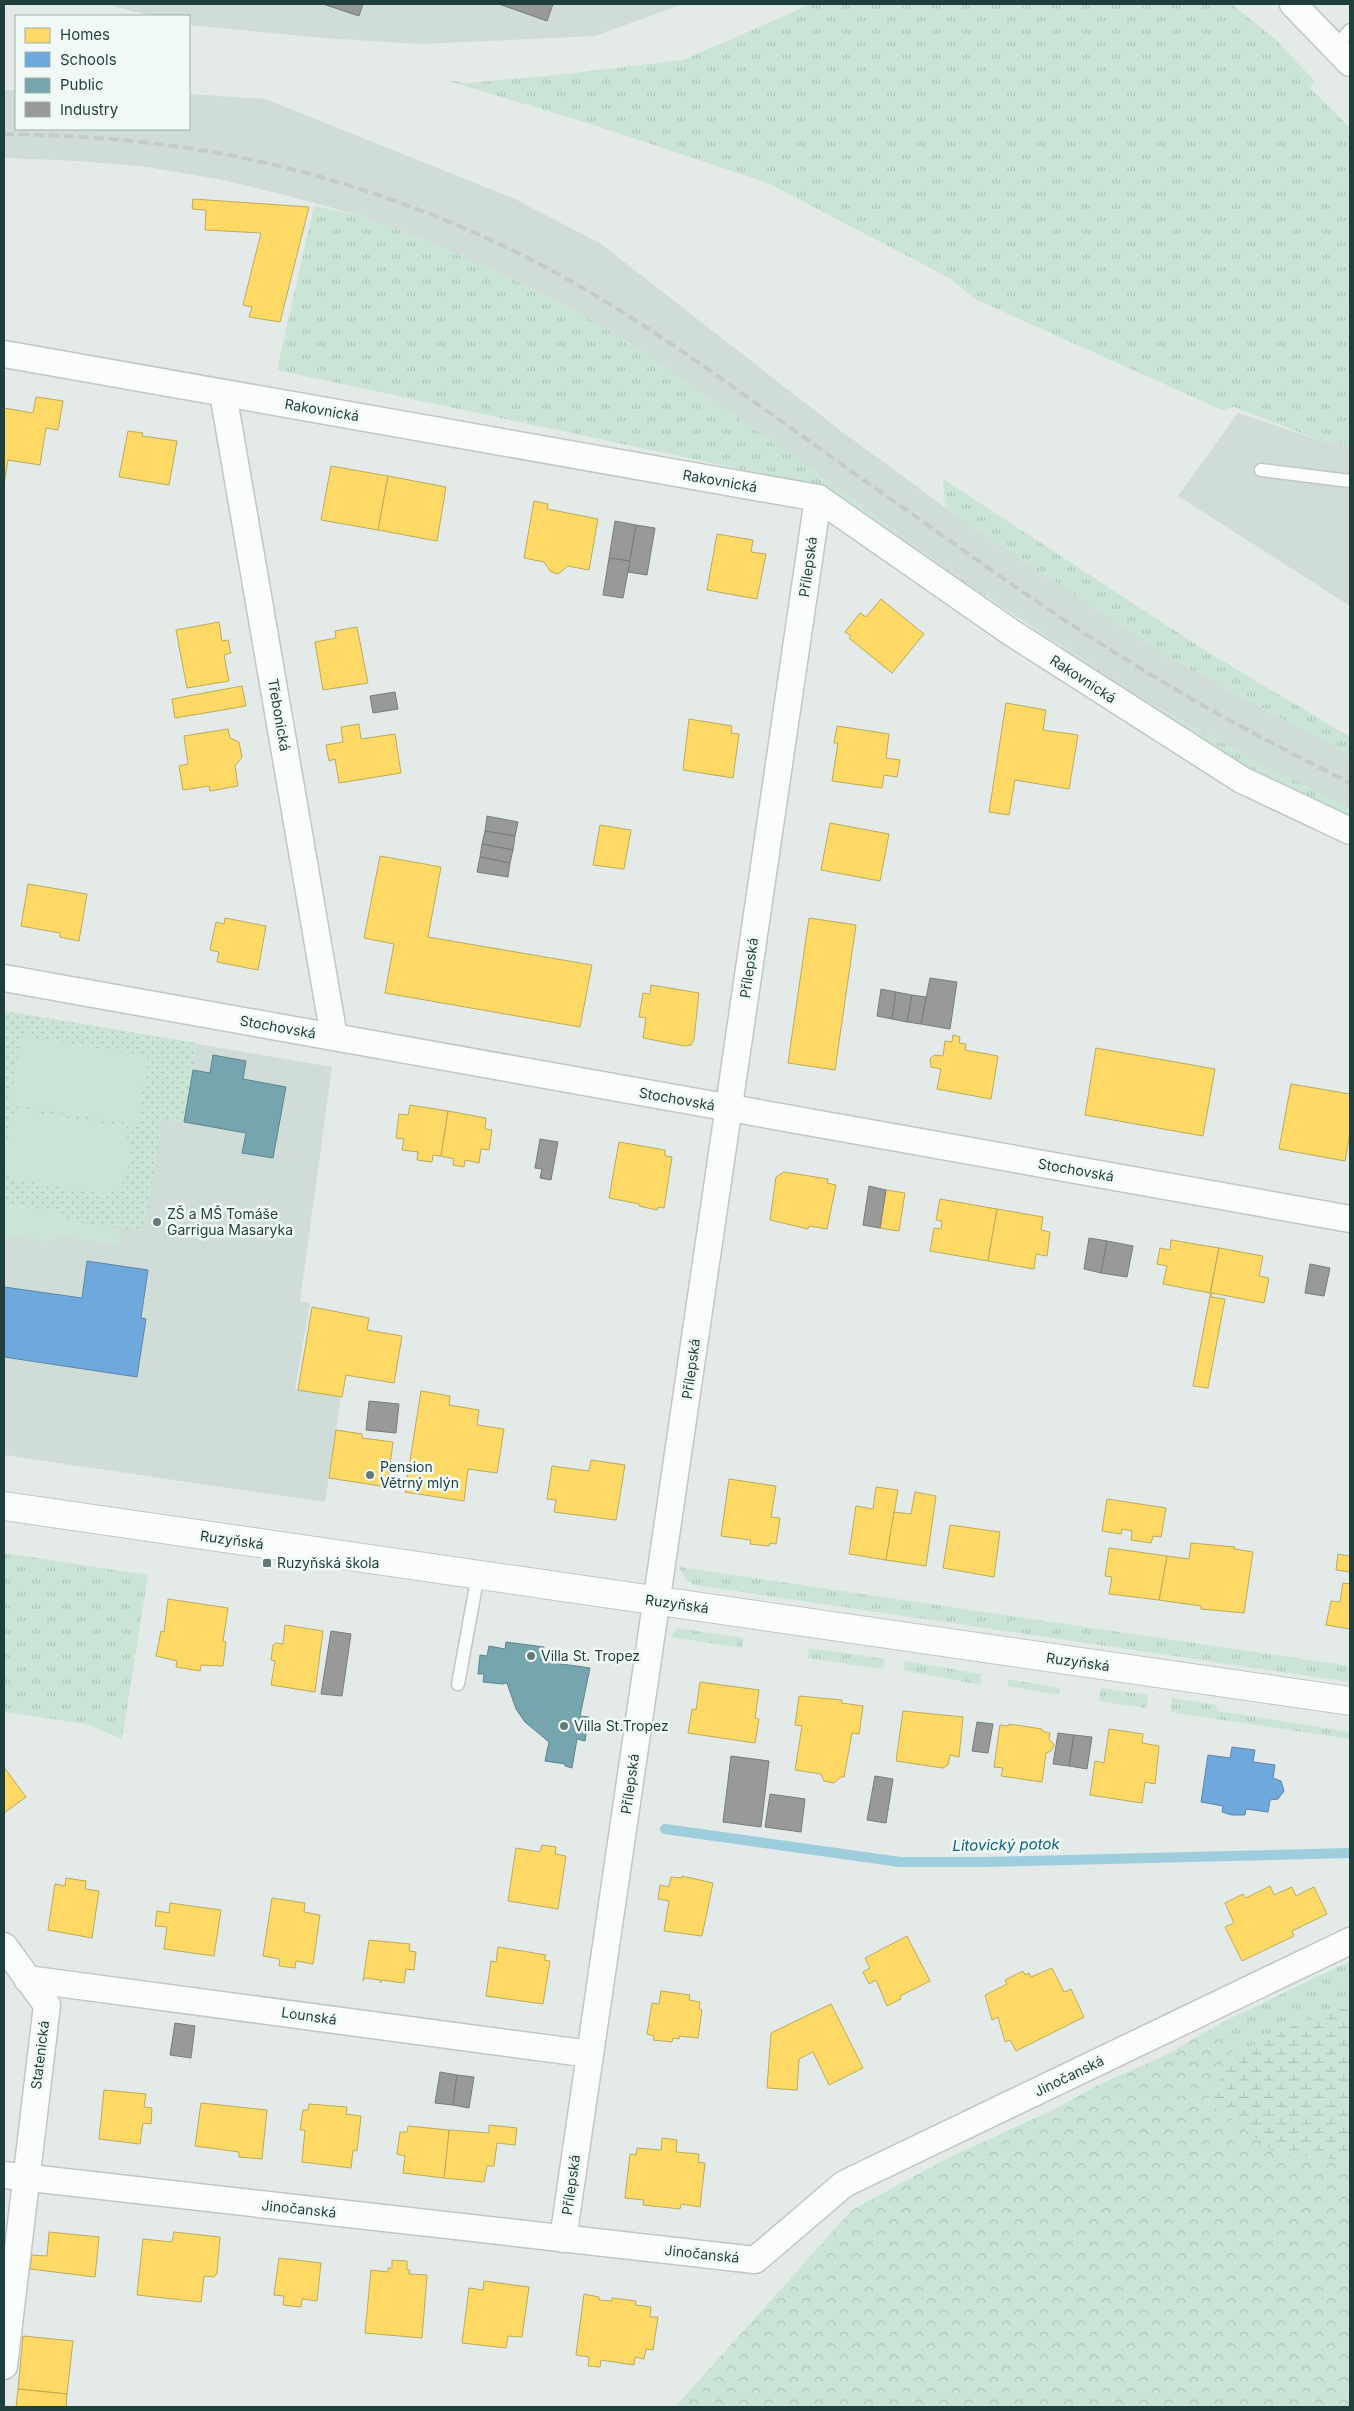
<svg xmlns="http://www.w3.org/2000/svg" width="1354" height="2411" font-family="Inter,sans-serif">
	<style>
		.built { fill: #d0dcd8 }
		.grass { fill: url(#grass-tufts) }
		.forest { fill: url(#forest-crowns) }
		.wetland { fill: url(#wetland-marsh) }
		.park { fill: url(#park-dots) }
		.pitch { fill: #cae5d6 }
		.homes { fill: #ffd966; stroke: #bcab59 }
		.schools { fill: #6fa8dc; stroke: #5788ac }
		.public { fill: #76a5af; stroke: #5c868c }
		.industry { fill: #999; stroke: #747e7d }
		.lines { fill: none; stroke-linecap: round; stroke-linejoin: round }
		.stream { stroke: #9ecdde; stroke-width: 10 }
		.service-casing { stroke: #c0c7c5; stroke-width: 15 }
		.minor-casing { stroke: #c0c7c5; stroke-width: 29 }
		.tertiary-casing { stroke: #c0c7c5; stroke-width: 30 }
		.service { stroke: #fbfcfc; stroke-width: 12 }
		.minor { stroke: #fbfcfc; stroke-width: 26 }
		.tertiary { stroke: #fbfcfc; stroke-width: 28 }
		.rail { stroke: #c6cbca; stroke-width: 4; stroke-dasharray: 10 5; stroke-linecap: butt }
		.poi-dot { fill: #637b78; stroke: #f1f9f6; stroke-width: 2 }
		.labels { text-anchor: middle; stroke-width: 5; stroke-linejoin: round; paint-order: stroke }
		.street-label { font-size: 14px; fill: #1e3f3b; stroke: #f1f9f6 }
		.poi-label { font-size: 14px; fill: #1e3f3b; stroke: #f1f9f6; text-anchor: start }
		.water-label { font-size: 15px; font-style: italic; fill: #116282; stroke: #f1f9f6 }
	</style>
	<defs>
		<pattern id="grass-tufts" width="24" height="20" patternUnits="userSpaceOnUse" patternTransform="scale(1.25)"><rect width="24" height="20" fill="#cae5d6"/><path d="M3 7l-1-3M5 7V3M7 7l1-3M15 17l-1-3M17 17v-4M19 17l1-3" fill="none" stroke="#adc6b9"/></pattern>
		<pattern id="forest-crowns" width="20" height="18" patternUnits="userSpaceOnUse" patternTransform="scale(1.25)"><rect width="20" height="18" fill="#cae5d6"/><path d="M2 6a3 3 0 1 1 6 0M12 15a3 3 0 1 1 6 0" fill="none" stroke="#adc6b9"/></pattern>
		<pattern id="wetland-marsh" width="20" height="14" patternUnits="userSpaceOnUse" patternTransform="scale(1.25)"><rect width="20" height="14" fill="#cae5d6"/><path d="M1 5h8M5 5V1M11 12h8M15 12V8" fill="none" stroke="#adc6b9"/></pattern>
		<pattern id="park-dots" width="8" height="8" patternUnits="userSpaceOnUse" patternTransform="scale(1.25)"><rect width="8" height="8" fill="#cae5d6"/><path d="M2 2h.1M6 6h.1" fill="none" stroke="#adc6b9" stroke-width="1.8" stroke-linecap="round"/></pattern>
	</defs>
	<rect width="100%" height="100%" fill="#e3eae8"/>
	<!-- built -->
	<g class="built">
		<polygon points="105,4 683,4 595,36 420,44 324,38 189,25 189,16 151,16"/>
		<polygon points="4,90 16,90 16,129 189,129 189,94 265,99 517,200 601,244 841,431 965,522 1166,656 1350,755 1350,809 1248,757 1141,698 937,562 813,470 632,345 557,300 428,241 362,216 285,195 223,180 148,167 79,161 4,158"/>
		<polygon points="1238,413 1322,441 1350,444 1350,606 1178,496"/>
		<polygon points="4,1011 332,1067 300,1301 310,1303 295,1389 341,1397 325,1502 4,1455"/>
	</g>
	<!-- grass -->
	<g class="grass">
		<polygon points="806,4 1231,4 1274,38 1315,81 1310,88 1350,128 1350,444 1322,441 1234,407 1222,410 975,299 951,279 768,183 591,124 445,80 467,83 557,75 683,60 796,11"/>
		<polygon points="314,206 362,216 428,241 557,300 632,345 813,470 937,562 1141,698 1248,757 1350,809 1350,817 1253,770 1162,715 823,487 277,370"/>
		<polygon points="943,479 1206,651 1350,737 1350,755 1166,656 965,522 945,507"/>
		<polygon points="4,1553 148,1575 122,1739 86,1724 4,1712"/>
		<polygon points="679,1567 1350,1666 1350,1682 695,1585 687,1581"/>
		<polygon points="677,1628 743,1638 742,1648 671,1637"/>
		<polygon points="809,1648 885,1659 883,1669 807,1658"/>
		<polygon points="905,1661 981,1674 981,1685 903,1670"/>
		<polygon points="1008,1679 1059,1688 1060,1695 1008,1686"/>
		<polygon points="1101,1688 1148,1695 1146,1708 1099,1701"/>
		<polygon points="1172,1698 1216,1705 1218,1711 1350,1732 1350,1739 1170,1712"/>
		<polygon points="1350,1961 1350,2008 1324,2010 1233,2056 1225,2021"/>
	</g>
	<!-- forest -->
	<polygon class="forest" points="1225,2021 1233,2056 1208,2101 1275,2153 1350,2161 1350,2407 675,2407 852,2210 946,2159 1055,2109 1096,2086 1168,2054"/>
	<!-- wetland -->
	<polygon class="wetland" points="1350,2008 1350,2161 1275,2153 1207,2101 1233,2056 1324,2010"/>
	<!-- park -->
	<polygon class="park" points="4,1011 197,1043 184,1122 163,1119 144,1231 62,1220 62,1213 4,1204"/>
	<!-- pitch -->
	<g class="pitch">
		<polygon points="21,1036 147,1056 137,1125 10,1104"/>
		<path d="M23 1111 119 1126C134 1134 130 1167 124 1180 121 1188 113 1192 106 1194L18 1180 10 1176 5 1161 11 1120Z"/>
		<polygon points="4,1204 63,1213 62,1220 120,1229 118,1245 57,1236 56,1242 4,1235"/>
	</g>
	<!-- homes -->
	<g class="homes">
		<polygon points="193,199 309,207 280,322 249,317 252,307 243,305 261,233 205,230 206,210 192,209"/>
		<polygon points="36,397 63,401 58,430 46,428 40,465 8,460 4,484 4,408 33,413"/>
		<polygon points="128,431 143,433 142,436 177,441 169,485 119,477"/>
		<polygon points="331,466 388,476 378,530 321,520"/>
		<polygon points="388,476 446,487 437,541 378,530"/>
		<polygon points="534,501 548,504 547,509 598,519 589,570 568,566 558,574 551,572 544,562 524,558"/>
		<polygon points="717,534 753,540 751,552 766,554 757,599 707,590"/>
		<polygon points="881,599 924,634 892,673 849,638 851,636 845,632 860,613 866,617"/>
		<polygon points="219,622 222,641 228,640 231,653 224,655 229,681 187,688 176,630"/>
		<polygon points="357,627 368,683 323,690 315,642 336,638 335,631"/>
		<polygon points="242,686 246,706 175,718 172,699"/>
		<polygon points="1006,703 1046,710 1043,730 1078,735 1069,789 1015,780 1009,815 989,812"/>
		<polygon points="689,719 732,726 731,733 739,734 733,778 683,770"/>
		<polygon points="359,724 361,739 395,734 401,773 339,783 335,759 329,761 326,745 343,742 341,727"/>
		<polygon points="837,726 889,734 886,758 900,760 897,777 884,775 882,788 832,781 838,743 834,743"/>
		<polygon points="228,729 230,738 239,742 242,757 235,766 238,786 210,791 209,786 183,790 179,766 188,764 184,736"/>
		<polygon points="830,823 889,834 880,881 821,870"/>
		<polygon points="600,825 631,830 624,869 593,865"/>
		<polygon points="380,856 441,867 428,937 592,965 580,1027 385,993 394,944 364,938"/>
		<polygon points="28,884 87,894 79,941 60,937 60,933 21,926"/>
		<polygon points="225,918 266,926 258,970 217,962 219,952 210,950 216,922 224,924"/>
		<polygon points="809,918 856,925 835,1070 788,1063"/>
		<polygon points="651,985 699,993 694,1039 691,1045 685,1046 643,1038 646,1018 639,1017 643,993 650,994"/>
		<polygon points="953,1035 960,1037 959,1043 966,1044 965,1050 998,1056 991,1099 937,1089 941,1069 931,1067 930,1059 934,1055 943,1056 945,1041 952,1042"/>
		<polygon points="1096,1048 1215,1069 1203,1136 1085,1115"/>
		<polygon points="1291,1084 1350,1094 1350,1132 1345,1161 1279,1149"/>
		<polygon points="410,1105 448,1111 441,1156 433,1155 432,1162 417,1160 418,1152 402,1150 404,1139 396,1138 399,1114 408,1115"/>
		<polygon points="448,1111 486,1118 485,1129 492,1130 489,1150 481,1149 479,1163 465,1160 464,1167 453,1165 454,1159 441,1156"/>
		<polygon points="619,1142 665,1150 665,1156 672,1157 664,1208 658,1207 657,1210 639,1206 639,1204 609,1198"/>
		<polygon points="784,1172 828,1179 827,1183 836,1185 827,1229 809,1226 808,1229 770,1220 776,1177"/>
		<polygon points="886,1190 905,1193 899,1231 880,1228"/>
		<polygon points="940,1199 997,1209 988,1261 930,1251 934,1228 941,1229 942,1221 936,1220"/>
		<polygon points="997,1209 1043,1217 1041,1230 1050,1232 1047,1256 1036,1254 1034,1269 988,1261"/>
		<polygon points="1171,1240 1219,1248 1210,1293 1163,1284 1167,1266 1157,1264 1160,1248 1170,1250"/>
		<polygon points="1219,1248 1263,1256 1259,1276 1269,1278 1264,1303 1212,1293 1211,1297 1225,1299 1208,1388 1193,1386"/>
		<polygon points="312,1307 369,1318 367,1330 402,1336 394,1383 346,1375 342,1397 298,1390"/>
		<polygon points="421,1391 450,1396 449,1405 479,1410 477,1425 504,1429 497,1473 468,1469 464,1501 405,1492"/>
		<polygon points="336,1430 362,1434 362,1438 393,1442 387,1487 329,1478"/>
		<polygon points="591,1460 625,1465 616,1520 554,1512 556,1500 547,1499 552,1466 589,1471"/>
		<polygon points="729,1479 776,1486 771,1517 780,1518 776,1544 770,1543 769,1546 750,1544 751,1540 721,1536"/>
		<polygon points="876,1487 898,1490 886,1560 849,1554 856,1506 873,1509"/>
		<polygon points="915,1492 936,1496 926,1566 886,1560 894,1512 911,1514"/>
		<polygon points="1107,1499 1166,1508 1161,1537 1153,1536 1151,1543 1131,1540 1132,1531 1122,1529 1121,1534 1102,1531"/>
		<polygon points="950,1525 1000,1532 994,1577 943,1568"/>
		<polygon points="1191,1543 1235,1547 1234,1549 1253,1552 1244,1613 1201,1609 1201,1606 1159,1600 1167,1556 1189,1559"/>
		<polygon points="1109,1548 1167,1556 1159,1600 1109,1594 1112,1577 1105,1576"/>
		<polygon points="1338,1554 1350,1556 1350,1572 1336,1570"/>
		<polygon points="1343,1583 1350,1584 1350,1629 1326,1625 1331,1601 1340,1602"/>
		<polygon points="168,1599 228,1608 223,1641 226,1642 223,1666 201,1665 200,1671 176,1667 177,1661 156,1656 161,1631 164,1632"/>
		<polygon points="285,1625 323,1631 315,1692 271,1685 275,1661 271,1660 273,1645 276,1643 283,1644"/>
		<polygon points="700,1682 759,1690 755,1718 759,1719 755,1743 688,1733 692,1709 696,1710"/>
		<polygon points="799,1696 842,1700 842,1703 863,1706 859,1734 852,1733 844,1777 841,1777 834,1783 824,1781 821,1774 795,1770 802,1726 795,1725"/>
		<polygon points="903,1711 963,1717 959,1757 950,1755 948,1765 943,1768 896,1761"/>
		<polygon points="1009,1724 1042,1729 1042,1731 1050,1733 1049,1739 1054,1745 1051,1751 1046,1753 1042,1782 1001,1776 1003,1768 994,1767 1000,1725 1008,1726"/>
		<polygon points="1109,1729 1143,1734 1142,1743 1159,1746 1155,1784 1145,1782 1142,1803 1090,1795 1095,1761 1104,1763"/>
		<polygon points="4,1767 26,1797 4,1813"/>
		<polygon points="542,1845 556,1847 555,1854 566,1856 558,1909 508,1901 516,1848 540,1852"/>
		<polygon points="682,1876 713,1883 702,1936 664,1931 669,1901 658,1899 660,1885 669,1887 671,1877 682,1878"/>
		<polygon points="66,1878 86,1881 85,1889 99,1891 92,1938 48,1930 55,1884 65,1886"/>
		<polygon points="1270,1886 1274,1895 1292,1887 1296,1896 1314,1887 1327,1914 1292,1931 1294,1936 1242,1961 1225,1927 1234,1923 1225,1903 1243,1894 1246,1898"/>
		<polygon points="272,1898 305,1903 304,1912 320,1915 313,1964 296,1961 295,1968 279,1966 280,1959 263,1956"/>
		<polygon points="170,1903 221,1910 214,1956 164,1949 167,1927 155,1926 157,1911 169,1913"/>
		<polygon points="907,1936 930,1981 900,1996 901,1999 887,2006 876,1980 869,1984 863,1972 870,1968 865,1958"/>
		<polygon points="369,1940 410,1944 409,1951 416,1952 414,1970 406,1969 404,1983 381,1980 381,1983 380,1980 365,1978 363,1981"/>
		<polygon points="498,1947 546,1955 544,1960 550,1961 543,2004 486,1996 491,1961 496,1962"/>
		<polygon points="1052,1968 1064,1992 1071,1989 1084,2017 1016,2051 1010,2040 1005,2042 998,2017 992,2020 985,1995 1007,1984 1005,1980 1023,1971 1025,1975 1029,1973 1031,1977"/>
		<polygon points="661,1991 690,1995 689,2000 700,2002 699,2009 702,2010 698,2038 679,2036 679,2039 673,2038 672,2042 653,2040 654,2036 647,2034 652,2003 659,2004"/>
		<polygon points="831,2004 863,2068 829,2085 813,2052 799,2059 797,2090 767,2088 771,2033"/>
		<polygon points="104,2090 146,2094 144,2107 152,2108 151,2124 143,2123 140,2144 99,2139"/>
		<polygon points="201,2103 267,2110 262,2159 239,2157 239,2152 195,2146"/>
		<polygon points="309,2104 347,2107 346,2114 361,2116 357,2151 353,2150 351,2168 302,2162 305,2130 300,2130 303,2110 308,2110"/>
		<polygon points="489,2125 517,2128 515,2145 497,2143 494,2166 487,2166 484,2182 444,2178 449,2130 489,2133"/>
		<polygon points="408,2126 449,2130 444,2178 403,2173 405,2156 397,2154 400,2132 407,2132"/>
		<polygon points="662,2138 677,2140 676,2152 699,2154 698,2162 705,2163 700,2207 681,2204 680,2209 643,2205 644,2200 625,2198 630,2154 636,2155 637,2148 661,2150"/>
		<polygon points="49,2232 99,2237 95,2277 30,2269 32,2255 47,2256"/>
		<polygon points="174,2232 220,2237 217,2273 214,2277 204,2276 201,2302 137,2295 143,2239 172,2242"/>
		<polygon points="279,2258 321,2263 317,2301 302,2299 301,2307 283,2305 284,2296 274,2295"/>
		<polygon points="392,2260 407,2261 407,2270 410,2270 409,2274 427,2275 422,2338 365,2333 371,2270 388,2272 388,2268 392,2268"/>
		<polygon points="484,2281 529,2287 522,2337 508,2336 506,2348 462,2343 469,2288 483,2290"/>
		<polygon points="584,2294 599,2297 599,2300 612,2301 612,2298 636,2301 635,2305 651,2307 650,2317 658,2317 653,2350 646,2349 644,2359 635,2357 634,2365 601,2360 600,2367 588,2366 589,2357 576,2355"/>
		<polygon points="23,2336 73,2341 67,2394 18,2389"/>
		<polygon points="18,2389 67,2394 66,2407 16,2407"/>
	</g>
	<!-- schools -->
	<g class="schools">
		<polygon points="87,1261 148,1270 141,1318 146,1319 137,1377 4,1357 4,1287 82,1298"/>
		<polygon points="1232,1747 1255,1750 1253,1762 1275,1765 1273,1778 1281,1781 1284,1791 1278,1799 1270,1800 1268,1812 1246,1809 1245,1815 1232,1815 1222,1812 1223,1806 1201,1802 1208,1755 1230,1758"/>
	</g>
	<!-- public -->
	<g class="public">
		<polygon points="213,1055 246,1061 243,1079 286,1087 273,1158 242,1153 246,1133 184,1122 193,1070 210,1073"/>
		<polygon points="506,1642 544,1647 541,1661 590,1668 580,1716 589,1717 585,1741 577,1739 572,1768 565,1766 565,1764 545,1761 549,1742 525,1722 516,1709 507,1683 502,1684 483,1682 484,1674 478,1674 480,1655 487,1656 489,1646 505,1649"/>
	</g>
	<!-- industry -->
	<g class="industry">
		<polygon points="323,4 363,4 359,16"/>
		<polygon points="499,4 553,4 547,21"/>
		<polygon points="615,521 636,525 630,561 609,558"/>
		<polygon points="636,525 655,528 647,575 628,572"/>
		<polygon points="609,558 630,561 623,598 603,595"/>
		<polygon points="395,692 398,709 373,713 370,696"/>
		<polygon points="487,816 518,822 515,836 485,831"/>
		<polygon points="485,831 515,836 513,850 482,844"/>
		<polygon points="482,844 513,850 510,863 480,857"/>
		<polygon points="480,857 510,863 508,877 477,872"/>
		<polygon points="930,978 957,982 950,1029 921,1024"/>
		<polygon points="881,989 896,992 892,1019 877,1016"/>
		<polygon points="896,992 912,995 907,1022 892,1019"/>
		<polygon points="912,995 926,997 921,1024 907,1022"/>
		<polygon points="540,1139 558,1142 551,1180 540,1178 542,1169 535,1168"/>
		<polygon points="869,1186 886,1190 880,1228 863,1225"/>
		<polygon points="1089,1238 1107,1241 1101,1273 1084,1269"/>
		<polygon points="1107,1241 1133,1246 1127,1277 1101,1273"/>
		<polygon points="1310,1264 1330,1268 1324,1296 1305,1293"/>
		<polygon points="369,1401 399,1404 396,1433 366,1430"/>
		<polygon points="331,1631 351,1634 342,1696 321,1694"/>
		<polygon points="977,1722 993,1724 988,1753 972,1751"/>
		<polygon points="1058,1733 1074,1735 1069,1766 1053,1764"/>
		<polygon points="1074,1735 1092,1737 1087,1769 1069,1766"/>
		<polygon points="731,1756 769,1761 761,1827 723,1822"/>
		<polygon points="875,1776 893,1779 886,1823 867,1820"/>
		<polygon points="770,1794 805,1799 801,1832 765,1827"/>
		<polygon points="175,2023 195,2026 191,2058 170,2055"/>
		<polygon points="440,2072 457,2075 453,2105 435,2103"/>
		<polygon points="457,2075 474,2077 469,2108 453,2105"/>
	</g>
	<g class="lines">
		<!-- stream -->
		<polyline class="stream" points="665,1829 900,1862 983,1862 1350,1853"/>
		<!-- service casing -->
		<g class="service-casing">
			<g id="service">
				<polyline points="1336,47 1350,30"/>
				<polyline points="1261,470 1350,481"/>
				<polyline points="458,1684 478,1575"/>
			</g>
		</g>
		<!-- minor casing -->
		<g class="minor-casing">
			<g id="minor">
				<polyline points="1293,4 1350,63"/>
				<polyline points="4,354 818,498 1012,633 1242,780 1350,831"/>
				<polyline points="223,393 334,1037"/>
				<polyline points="4,978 1350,1219"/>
				<polyline points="4,1946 47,2005 4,2366"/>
				<polyline points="27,1979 590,2054"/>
				<polyline points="4,2175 755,2260 844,2184 1350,1941"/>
				<polyline points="563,2239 818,498"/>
			</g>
		</g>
		<!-- tertiary casing -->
		<g class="tertiary-casing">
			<polyline id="tertiary" points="4,1506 1350,1701"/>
		</g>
		<!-- service -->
		<use href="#service" class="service"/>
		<!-- minor -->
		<use href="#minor" class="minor"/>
		<!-- tertiary -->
		<use href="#tertiary" class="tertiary"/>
		<!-- rail -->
		<path class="rail" d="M4 134C52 135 100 137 149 143 276 157 405 197 520 254 598 293 669 341 740 392 811 442 881 493 952 542 1024 594 1098 644 1175 689 1232 723 1291 753 1350 783"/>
	</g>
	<!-- markers -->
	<g class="poi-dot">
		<circle cx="157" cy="1222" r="5"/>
		<circle cx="370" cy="1475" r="5"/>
		<rect x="262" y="1558" width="10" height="10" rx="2.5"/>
		<circle cx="531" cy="1656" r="5"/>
		<circle cx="564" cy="1726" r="5"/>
	</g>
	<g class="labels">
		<!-- street labels -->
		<g class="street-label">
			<text transform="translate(322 410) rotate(10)" y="5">Rakovnická</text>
			<text transform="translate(720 481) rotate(10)" y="5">Rakovnická</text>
			<text transform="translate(808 567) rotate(-82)" y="5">Přílepská</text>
			<text transform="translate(1083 679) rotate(33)" y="5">Rakovnická</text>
			<text transform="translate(279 715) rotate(80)" y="5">Třebonická</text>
			<text transform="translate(749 968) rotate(-82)" y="5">Přílepská</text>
			<text transform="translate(278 1027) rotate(10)" y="5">Stochovská</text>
			<text transform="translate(677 1099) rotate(10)" y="5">Stochovská</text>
			<text transform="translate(1076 1170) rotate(10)" y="5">Stochovská</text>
			<text transform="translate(691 1369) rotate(-82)" y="5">Přílepská</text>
			<text transform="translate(232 1540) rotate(8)" y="5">Ruzyňská</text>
			<text transform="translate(677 1604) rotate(8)" y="5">Ruzyňská</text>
			<text transform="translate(1078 1662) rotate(8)" y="5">Ruzyňská</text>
			<text transform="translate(630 1784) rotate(-82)" y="5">Přílepská</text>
			<text transform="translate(309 2016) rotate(8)" y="5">Lounská</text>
			<text transform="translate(40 2055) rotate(-83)" y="5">Statenická</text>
			<text transform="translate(1069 2076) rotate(-26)" y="5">Jinočanská</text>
			<text transform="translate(571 2185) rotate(-82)" y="5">Přílepská</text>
			<text transform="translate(299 2209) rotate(6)" y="5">Jinočanská</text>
			<text transform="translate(702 2254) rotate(6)" y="5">Jinočanská</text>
		</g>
		<!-- poi labels -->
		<g class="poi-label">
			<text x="167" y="1219">ZŠ a MŠ Tomáše<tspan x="167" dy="16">Garrigua Masaryka</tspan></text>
			<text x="380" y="1472">Pension<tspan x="380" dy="16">Větrný mlýn</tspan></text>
			<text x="277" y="1568">Ruzyňská škola</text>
			<text x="541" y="1661">Villa St. Tropez</text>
			<text x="574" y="1731">Villa St.Tropez</text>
		</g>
		<!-- water labels -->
		<g class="water-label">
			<text transform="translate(1006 1845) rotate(-1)" y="5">Litovický potok</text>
		</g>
	</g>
	<!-- border -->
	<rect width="1354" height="2411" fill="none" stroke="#1e3f3b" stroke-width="10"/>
	<!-- legend -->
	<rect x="15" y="15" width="175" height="115" fill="#f1f9f6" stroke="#9dafab"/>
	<rect x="25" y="28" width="25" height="15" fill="#ffd966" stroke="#9dafab"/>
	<text x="60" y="40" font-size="15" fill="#1e3f3b">Homes</text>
	<rect x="25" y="52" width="25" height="15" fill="#6fa8dc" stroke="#9dafab"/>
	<text x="60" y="65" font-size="15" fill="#1e3f3b">Schools</text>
	<rect x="25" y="78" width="25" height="15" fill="#76a5af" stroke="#9dafab"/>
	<text x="60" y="90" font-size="15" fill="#1e3f3b">Public</text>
	<rect x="25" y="102" width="25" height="15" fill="#999999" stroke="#9dafab"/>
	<text x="60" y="115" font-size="15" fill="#1e3f3b">Industry</text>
</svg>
